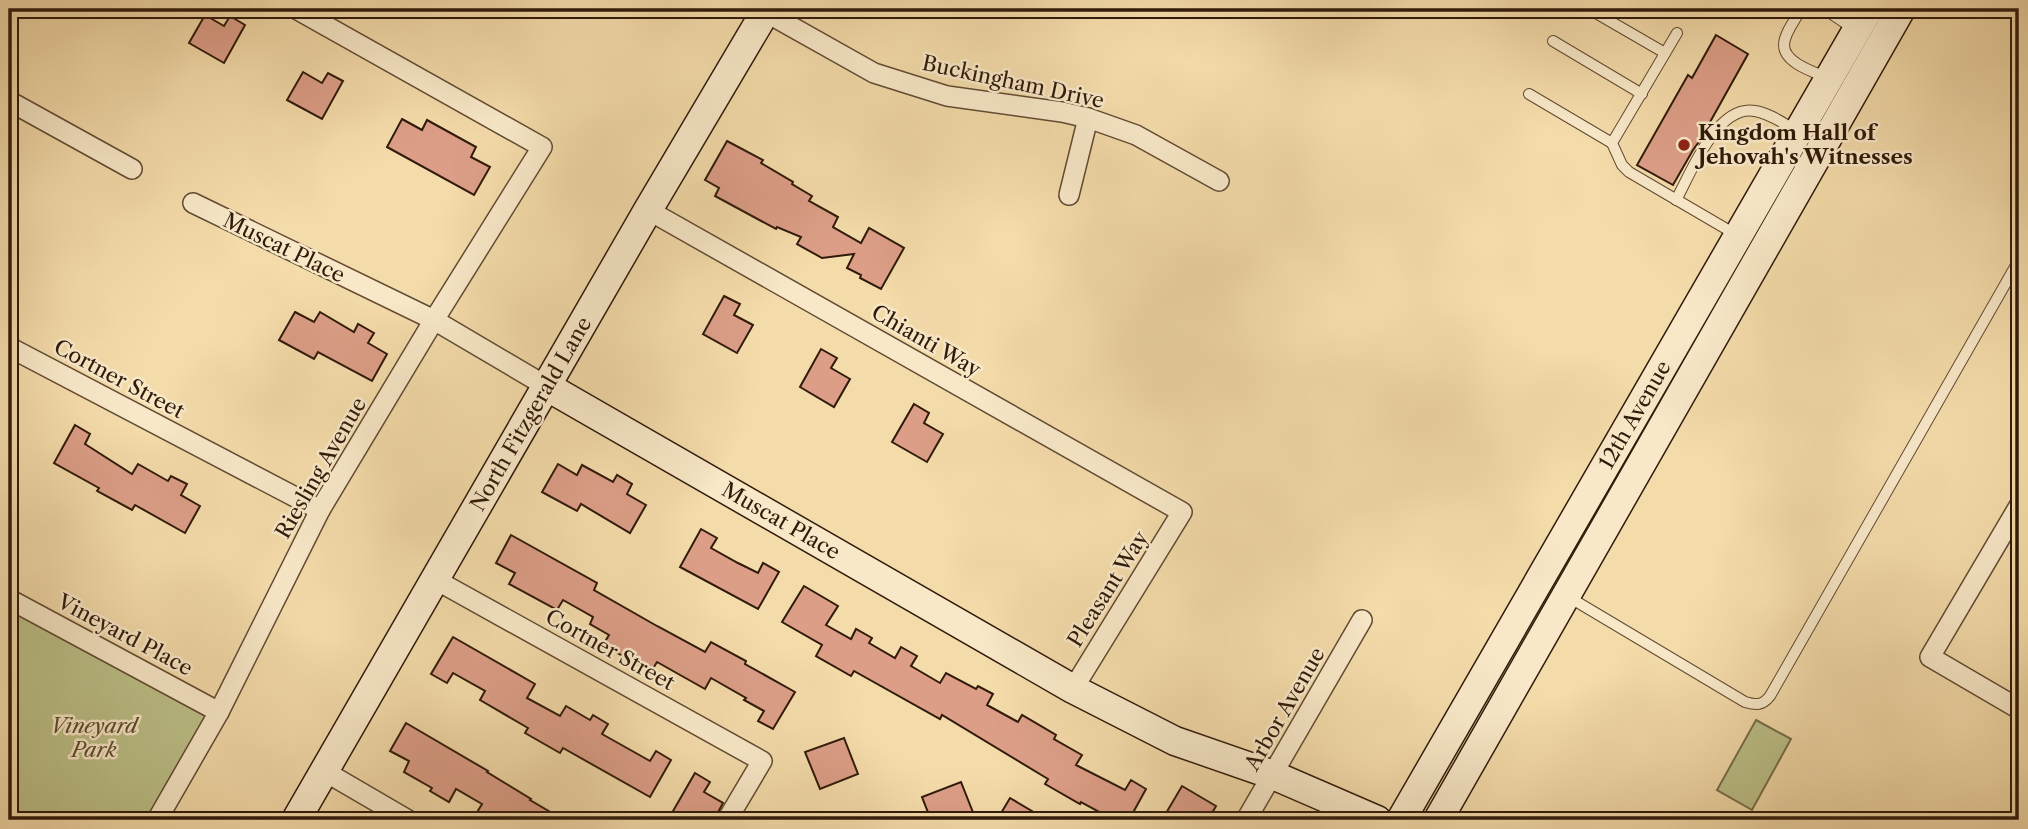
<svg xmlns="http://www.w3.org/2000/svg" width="2028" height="829" font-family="'Libre Caslon Text',serif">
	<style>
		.green { fill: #bcc088; stroke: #766d49; stroke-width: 2 }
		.building { fill: #dc9e87; stroke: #301a0a; stroke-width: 2 }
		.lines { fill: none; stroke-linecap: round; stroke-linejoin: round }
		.lane-casing { stroke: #614a32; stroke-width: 12 }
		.street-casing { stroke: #614a32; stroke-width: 22 }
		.secondary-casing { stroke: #301a0a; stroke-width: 31 }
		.lane { stroke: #f8e8c8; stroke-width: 10 }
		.street { stroke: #f8e8c8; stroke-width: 19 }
		.secondary { stroke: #f8e8c8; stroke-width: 28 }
		.poi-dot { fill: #8f2418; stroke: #f8e8c8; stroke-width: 2.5 }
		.labels { text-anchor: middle; stroke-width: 5; stroke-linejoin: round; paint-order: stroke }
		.street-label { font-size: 21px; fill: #301a0a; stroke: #f8e8c8 }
		.poi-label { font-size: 21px; font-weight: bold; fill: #301a0a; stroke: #f8e8c8; text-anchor: start }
		.park-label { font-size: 21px; font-style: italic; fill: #5a4c30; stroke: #f8e8c8 }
	</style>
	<rect width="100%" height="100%" fill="#f4dbaa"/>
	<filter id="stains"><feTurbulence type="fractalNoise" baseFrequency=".00286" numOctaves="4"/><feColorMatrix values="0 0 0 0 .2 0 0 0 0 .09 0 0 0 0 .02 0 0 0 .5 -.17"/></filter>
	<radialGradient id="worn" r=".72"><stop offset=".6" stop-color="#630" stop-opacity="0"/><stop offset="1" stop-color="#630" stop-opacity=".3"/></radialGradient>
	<!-- green -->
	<g class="green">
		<polygon points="9,599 219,712 157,820 9,820"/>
		<polygon points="1756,720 1791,739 1752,810 1717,790"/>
	</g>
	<!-- building -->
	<g class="building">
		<polygon points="205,15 224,26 230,16 245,25 224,63 189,43"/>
		<polygon points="1716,35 1748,54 1705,131 1706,132 1693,150 1673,185 1637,165 1688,75 1692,78"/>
		<polygon points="303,72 322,83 328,73 343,81 322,119 287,100"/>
		<polygon points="402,119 422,130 427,120 476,147 471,157 490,167 474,195 387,147"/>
		<polygon points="727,141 763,160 761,163 793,182 792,184 812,196 809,201 838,217 833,227 861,243 869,228 904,248 881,289 860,278 861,275 847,268 854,254 822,258 797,244 801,237 777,227 776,229 715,196 719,188 705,180"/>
		<polygon points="724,296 740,304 734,315 753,325 737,353 703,334"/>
		<polygon points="295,312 314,322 320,312 354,332 358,324 374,333 368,343 387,354 372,381 318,352 314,359 279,340"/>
		<polygon points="821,349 837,358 831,368 850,379 834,407 800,387"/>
		<polygon points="914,404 929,413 924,423 943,434 927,462 892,442"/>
		<polygon points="75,425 90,434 85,444 132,474 138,464 168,481 171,476 187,484 181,495 200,506 185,533 135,505 132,510 97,491 99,488 54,463"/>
		<polygon points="558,464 577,475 582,465 613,482 617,475 632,484 627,494 646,505 630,533 581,504 577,511 542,492"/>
		<polygon points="701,529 717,538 711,548 738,563 758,573 763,563 779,572 758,609 680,567"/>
		<polygon points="511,535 597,583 594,590 657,626 705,652 711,642 746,661 745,664 795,692 773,729 758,721 764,711 744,700 746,698 711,678 705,689 657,662 651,672 603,645 609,635 590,624 593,617 563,600 557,610 509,584 515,573 496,563"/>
		<polygon points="804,586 838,606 826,625 851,639 856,629 872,638 869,643 895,658 901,647 917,656 911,666 940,683 946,673 976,689 978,686 993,694 987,705 1018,722 1022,715 1056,735 1054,739 1082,755 1076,765 1125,790 1131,780 1146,789 1129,820 1114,820 1081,802 1080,804 1045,784 1048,779 942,715 940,719 854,671 851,676 816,656 822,645 782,622"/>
		<polygon points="453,637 535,684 527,698 560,716 566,706 590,720 593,715 608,724 602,734 650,761 656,751 671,760 650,797 563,748 560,753 525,733 528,728 480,700 485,691 453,673 447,683 431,674"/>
		<polygon points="406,723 488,771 487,772 531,799 530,800 564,820 486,820 476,814 482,804 456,789 449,802 430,791 432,788 404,772 409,761 390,751"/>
		<polygon points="844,738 858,774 820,789 805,752"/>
		<polygon points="695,773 710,782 704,792 723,803 714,820 689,820 673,811"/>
		<polygon points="961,782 976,820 931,820 922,797"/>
		<polygon points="1182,786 1216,806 1208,820 1162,820"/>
		<polygon points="1010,798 1047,820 997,820"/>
	</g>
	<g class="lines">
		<!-- lane casing -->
		<g class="lane-casing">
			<g id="lane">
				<polyline points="1589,9 1665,53"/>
				<path d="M1801 9C1796 19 1784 33 1784 45 1784 63 1814 72 1828 78"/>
				<polyline points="1824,9 1856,30"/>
				<polyline points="1677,33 1612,143 1622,165 1629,172 1735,234"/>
				<polyline points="1553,41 1642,94"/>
				<polyline points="1529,94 1612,143"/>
				<path d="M1676 200C1691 173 1717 104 1755 111 1769 113 1783 123 1795 130"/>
				<path d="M1567 596 1745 702C1756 705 1762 706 1770 696L2019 260"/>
			</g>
		</g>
		<!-- street casing -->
		<g class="street-casing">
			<g id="street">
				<polyline points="760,9 874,73 947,96 1062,112 1088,118 1136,135 1219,181"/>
				<polyline points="9,101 132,169"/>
				<polyline points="1069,195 1088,118"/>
				<polyline points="193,203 434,320 546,386"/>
				<polyline points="648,210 1182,512 1073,689"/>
				<polyline points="9,347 320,510"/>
				<polyline points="2019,506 1930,657 2019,709"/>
				<polyline points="436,580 762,761 727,820"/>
				<polyline points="9,599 219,712"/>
				<polyline points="324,771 408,820"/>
				<polyline points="157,820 219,712 320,510 434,320 542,147 296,9"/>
				<polyline points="1246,820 1362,620"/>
			</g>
		</g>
		<!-- secondary casing -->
		<g class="secondary-casing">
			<g id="secondary">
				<polyline points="546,386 1073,689 1175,741 1273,775 1377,820"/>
				<polyline points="296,820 648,210 767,9"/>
				<polyline points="1401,820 1869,9"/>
				<polyline points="1438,820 1901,9"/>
			</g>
		</g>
		<!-- lane -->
		<use href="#lane" class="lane"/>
		<!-- street -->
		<use href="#street" class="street"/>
		<!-- secondary -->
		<use href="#secondary" class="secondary"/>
	</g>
	<!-- markers -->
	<circle class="poi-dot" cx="1684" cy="145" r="7"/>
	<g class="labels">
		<!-- street labels -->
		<g class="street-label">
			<text transform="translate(1013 82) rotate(12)" y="7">Buckingham Drive</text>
			<text transform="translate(284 248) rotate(26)" y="7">Muscat Place</text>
			<text transform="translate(926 341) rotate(30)" y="7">Chianti Way</text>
			<text transform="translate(119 379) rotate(28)" y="7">Cortner Street</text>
			<text transform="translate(531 414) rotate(-60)" y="7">North Fitzgerald Lane</text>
			<text transform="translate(1635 415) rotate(-60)" y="7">12th Avenue</text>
			<text transform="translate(321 468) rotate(-60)" y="7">Riesling Avenue</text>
			<text transform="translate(781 521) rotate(30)" y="7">Muscat Place</text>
			<text transform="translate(1108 589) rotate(-58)" y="7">Pleasant Way</text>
			<text transform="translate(125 635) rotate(28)" y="7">Vineyard Place</text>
			<text transform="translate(610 650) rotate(29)" y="7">Cortner Street</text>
			<text transform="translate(1285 709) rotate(-60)" y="7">Arbor Avenue</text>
		</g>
		<!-- poi labels -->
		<g class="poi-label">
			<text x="1698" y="140">Kingdom Hall of<tspan x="1698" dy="24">Jehovah's Witnesses</tspan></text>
		</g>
		<!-- park labels -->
		<g class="park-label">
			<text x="94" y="733">Vineyard<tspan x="94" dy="24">Park</tspan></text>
		</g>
	</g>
	<!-- margin -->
	<rect width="2028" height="829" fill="none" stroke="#f4dbaa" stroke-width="35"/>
	<rect x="10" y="10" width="2007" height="808" fill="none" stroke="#301a0a" stroke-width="3.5"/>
	<rect x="18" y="18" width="1993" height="794" fill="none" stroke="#301a0a" stroke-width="2"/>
	<rect width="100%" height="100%" filter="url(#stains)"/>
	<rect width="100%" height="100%" fill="url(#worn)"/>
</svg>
